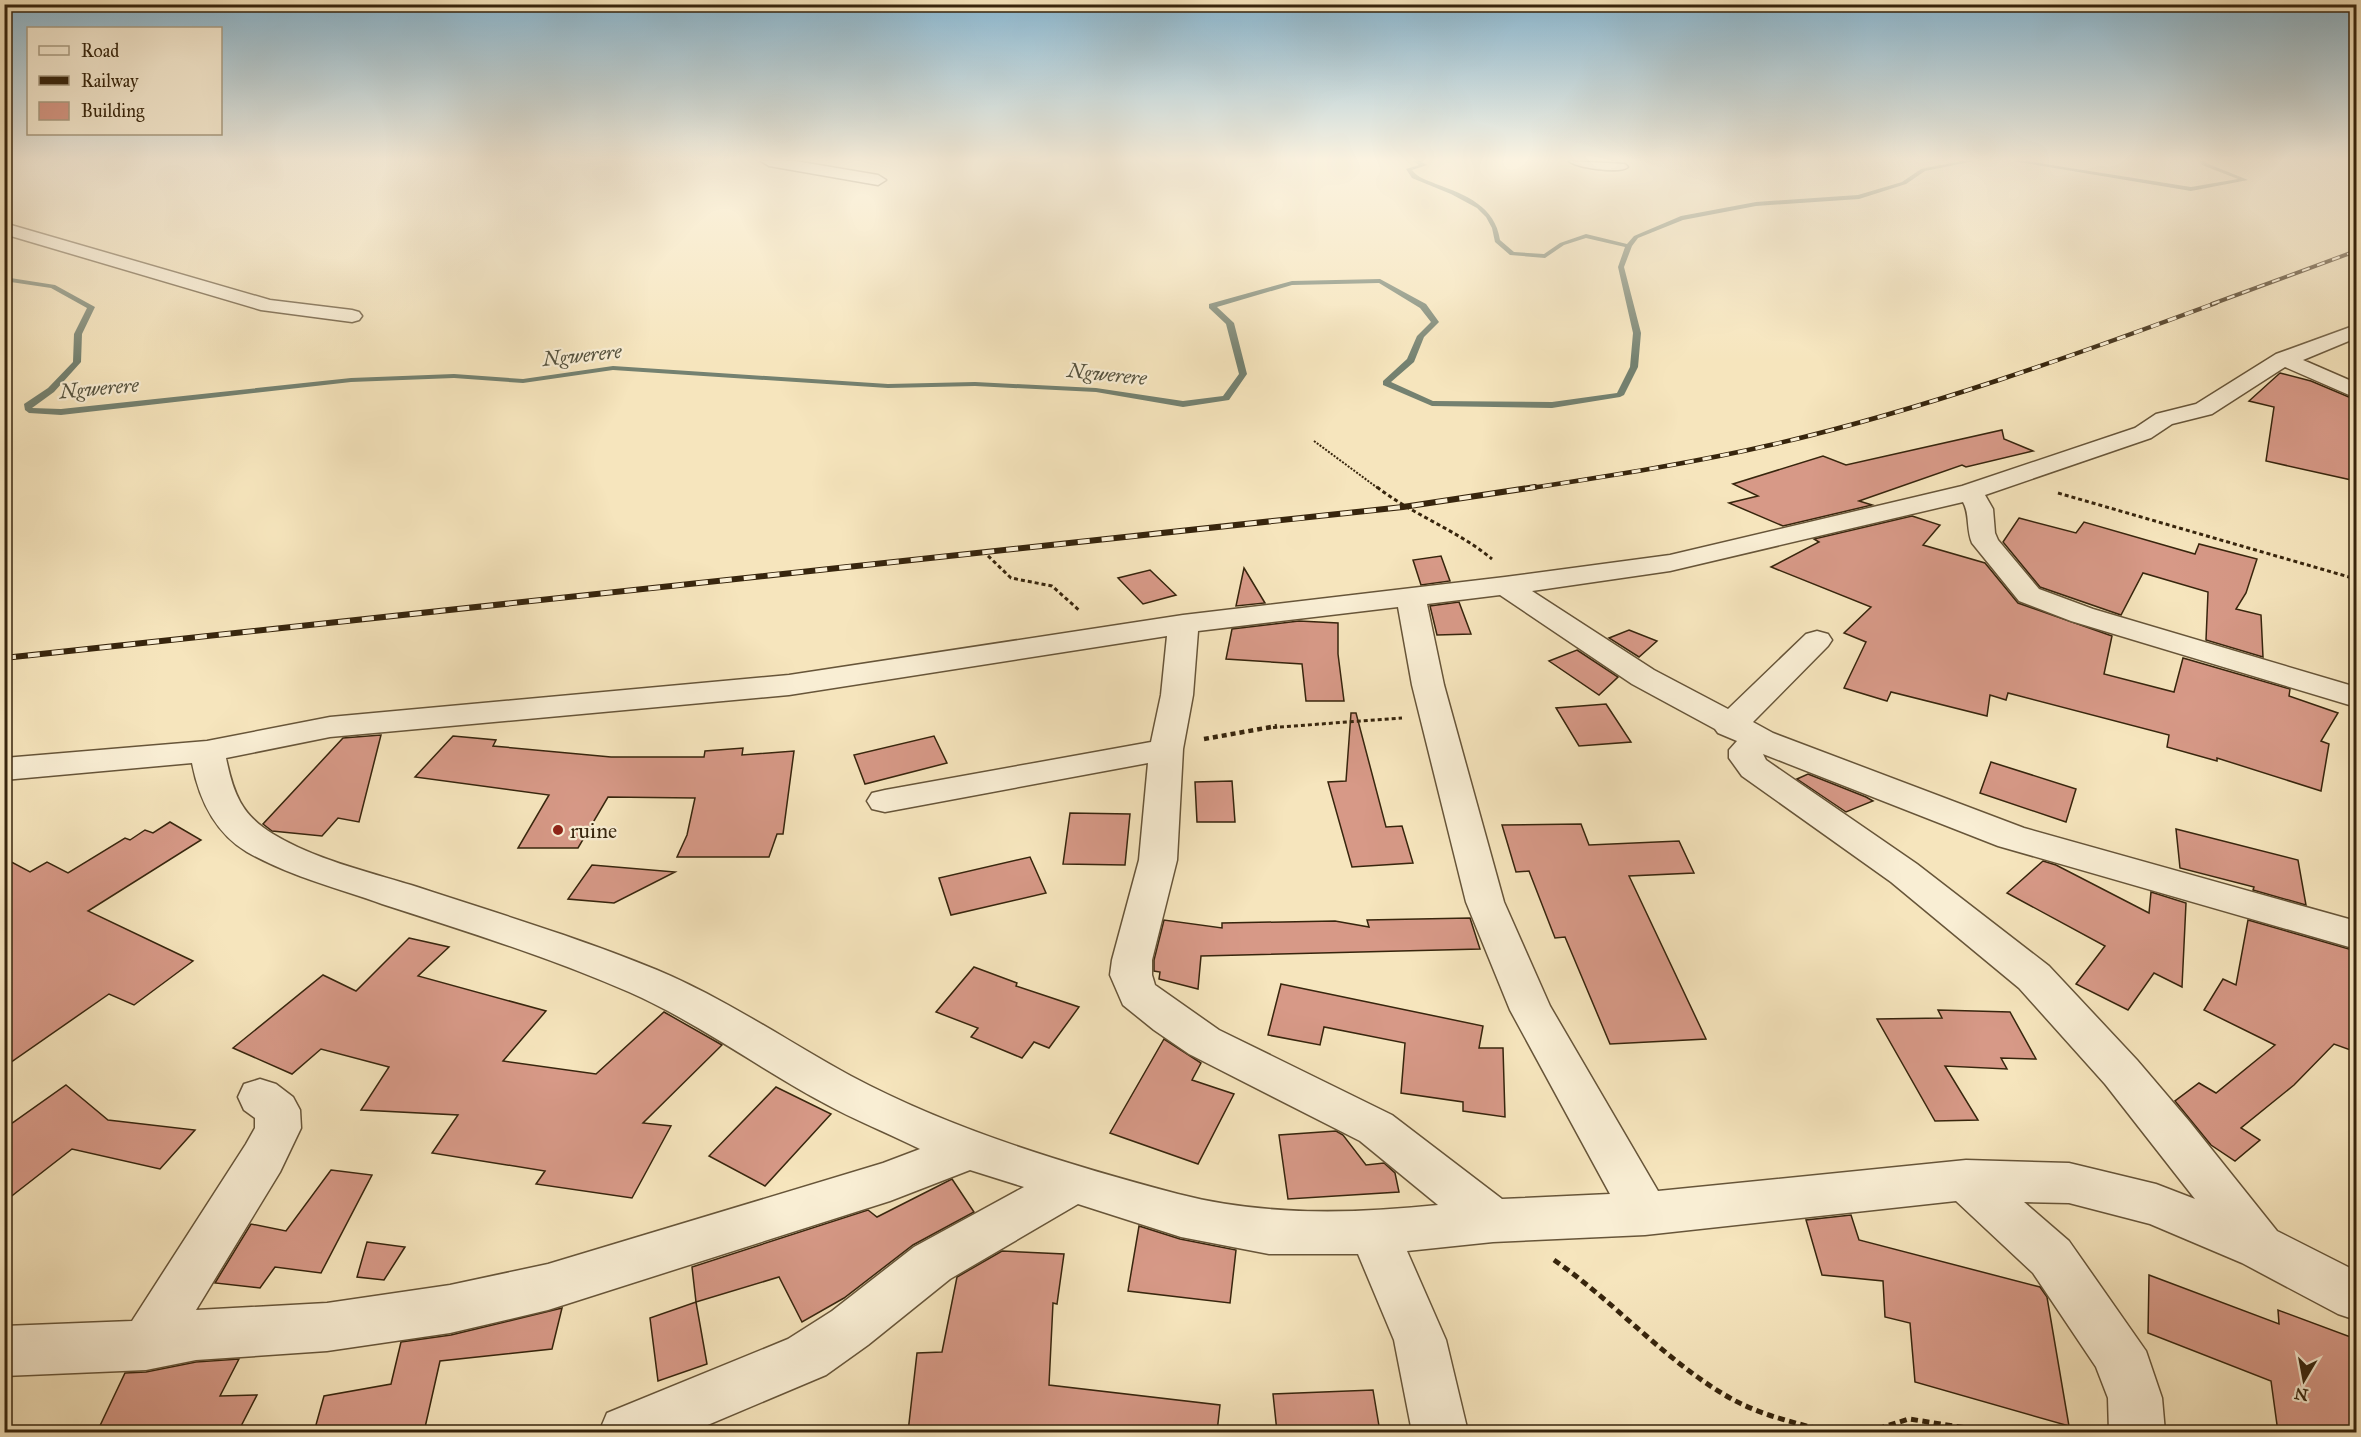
<svg xmlns="http://www.w3.org/2000/svg" width="2361" height="1437" font-family="'IM FELL Great Primer',serif">
	<style>
		.lines { fill: none; stroke-linecap: round; stroke-linejoin: round }
		.stream { fill: #748170; fill-rule: evenodd }
		.building { fill: #d79987; stroke: #37250d; stroke-width: 1.5 }
		.minor-casing { stroke: #675539; stroke-width: 3 }
		.path-far3 { stroke: #37250d; stroke-width: 2; stroke-dasharray: 2 1.5; stroke-linecap: butt }
		.path-far2 { stroke: #37250d; stroke-width: 3; stroke-dasharray: 4 3; stroke-linecap: butt }
		.path-far1 { stroke: #37250d; stroke-width: 4.5; stroke-dasharray: 5 4; stroke-linecap: butt }
		.path { stroke: #37250d; stroke-width: 5; stroke-dasharray: 7 4.5; stroke-linecap: butt }
		.minor { fill: #f9eed4; fill-rule: evenodd }
		.rail-far2-casing { stroke: #37250d; stroke-width: 4 }
		.rail-far1-casing { stroke: #37250d; stroke-width: 4.5 }
		.rail-casing { stroke: #37250d; stroke-width: 6 }
		.rail-far2 { stroke: #f9eed4; stroke-width: 2; stroke-dasharray: 8; stroke-linecap: butt }
		.rail-far1 { stroke: #f9eed4; stroke-width: 3; stroke-dasharray: 9; stroke-linecap: butt }
		.rail { stroke: #f9eed4; stroke-width: 4; stroke-dasharray: 12; stroke-linecap: butt }
		.poi-dot { fill: #8f2418; stroke: #f9eed4; stroke-width: 2 }
		.labels { text-anchor: middle; stroke-width: 4.5; stroke-linejoin: round; paint-order: stroke }
		.far-water-label { font-size: 20px; font-style: italic; fill: #56533f; stroke: #f9eed4 }
		.poi-label { font-size: 22px; fill: #37250d; stroke: #f9eed4; text-anchor: start }
	</style>
	<rect width="100%" height="100%" fill="#f6e5bd"/>
	<filter id="stains"><feTurbulence type="fractalNoise" baseFrequency=".00333" numOctaves="4"/><feColorMatrix values="0 0 0 0 .2 0 0 0 0 .09 0 0 0 0 .02 0 0 0 .5 -.17"/></filter>
	<radialGradient id="worn" r=".72"><stop offset=".6" stop-color="#630" stop-opacity="0"/><stop offset="1" stop-color="#630" stop-opacity=".3"/></radialGradient>
	<g class="lines">
		<!-- stream -->
		<g class="stream">
			<path d="M1413 161H1420L1427 165 1412 170C1418 178 1427 180 1436 184 1466 195 1495 206 1500 240L1514 252 1544 254 1560 243 1586 234 1627 244 1634 236 1681 216 1756 202 1858 195 1902 182 1921 169 1962 161H1974L1925 171 1906 184 1859 199 1756 206 1683 220 1638 238 1632 246 1624 267 1641 333 1638 367 1624 395 1620 397 1552 408 1432 406 1383 385V381L1407 359 1417 336 1431 322 1420 308 1379 283 1292 285 1217 307 1234 323 1247 374 1229 400 1183 407 1096 392 975 386 888 388 613 370 523 383 454 378 351 382 61 415 29 413 25 410 24 404 48 388 73 362 74 334 87 308 51 288 4 281V277L55 285 95 307 82 334 81 362 54 392 32 408 61 409 351 378 454 374 523 379 613 366 888 384 975 382 1096 388 1183 401 1223 396 1239 374 1226 324 1209 308V304L1292 281 1380 279 1426 304 1439 322 1424 337 1414 362 1391 382 1433 401 1552 402 1617 393 1630 367 1633 333 1618 267 1625 247 1586 238 1564 245 1545 258 1510 255 1495 242 1492 228 1486 217 1477 208 1451 194 1412 178 1406 169 1419 165Z"/>
			<polygon points="2013,161 2026,161 2191,187 2238,179 2202,165 2200,161 2206,161 2206,163 2248,180 2191,191"/>
		</g>
	</g>
	<!-- building -->
	<g class="building">
		<polygon points="2280,373 2311,381 2356,400 2356,481 2266,461 2274,407 2249,401"/>
		<polygon points="2002,430 2004,439 2033,451 1966,467 1962,465 1859,501 1872,505 1783,526 1729,503 1758,496 1733,484 1823,456 1846,465"/>
		<polygon points="1912,516 1940,525 1923,545 1985,563 2018,603 2112,636 2104,674 2174,692 2183,658 2290,689 2289,696 2338,713 2321,741 2329,744 2321,791 2217,758 2217,761 2167,747 2169,735 2008,693 2006,700 1990,695 1987,716 1891,692 1887,701 1844,688 1866,642 1844,633 1871,607 1771,567 1819,542 1814,539"/>
		<polygon points="2019,518 2076,533 2084,522 2195,554 2199,544 2257,559 2246,593 2236,609 2261,615 2263,657 2206,640 2208,592 2143,573 2121,615 2040,587 2003,542"/>
		<polygon points="1441,556 1450,581 1421,585 1413,560"/>
		<polygon points="1244,568 1265,603 1236,606"/>
		<polygon points="1150,570 1176,595 1143,604 1118,578"/>
		<polygon points="1459,602 1471,634 1437,635 1430,606"/>
		<polygon points="1299,621 1338,623 1338,654 1344,701 1306,701 1302,664 1226,659 1232,629"/>
		<polygon points="1629,630 1657,641 1639,657 1609,638"/>
		<polygon points="1577,650 1618,677 1599,695 1549,661"/>
		<polygon points="1606,704 1631,742 1579,746 1556,708"/>
		<polygon points="1351,713 1356,713 1386,827 1402,826 1413,863 1352,867 1328,782 1346,781"/>
		<polygon points="381,735 359,822 338,818 322,836 272,831 263,824 343,738"/>
		<polygon points="453,736 496,740 493,746 611,757 704,757 705,751 743,748 742,755 794,751 783,834 777,834 769,857 677,857 687,835 695,798 608,797 578,848 518,848 549,795 415,777"/>
		<polygon points="934,736 947,763 865,784 854,755"/>
		<polygon points="1991,762 2076,789 2066,822 1980,793"/>
		<polygon points="1808,774 1866,797 1873,801 1846,812 1797,779"/>
		<polygon points="1232,781 1235,822 1197,822 1195,782"/>
		<polygon points="1070,813 1130,814 1125,865 1063,864"/>
		<polygon points="170,822 201,840 88,911 193,961 134,1005 109,994 4,1067 4,858 30,872 47,862 68,873 125,838 130,840 145,830 153,833"/>
		<polygon points="1581,824 1589,845 1679,841 1694,873 1629,876 1706,1039 1610,1044 1565,937 1555,938 1529,871 1516,872 1502,825"/>
		<polygon points="2176,829 2298,860 2306,905 2253,890 2254,887 2180,868"/>
		<polygon points="1030,857 1046,893 951,915 939,878"/>
		<polygon points="2043,861 2056,865 2149,913 2151,892 2186,903 2182,987 2154,973 2128,1010 2076,984 2105,946 2007,893"/>
		<polygon points="592,865 675,872 614,903 568,899"/>
		<polygon points="1470,918 1480,949 1201,956 1198,989 1159,979 1160,972 1154,971 1154,960 1164,920 1222,928 1222,923 1335,921 1369,927 1367,920"/>
		<polygon points="2248,920 2356,951 2356,1052 2334,1044 2294,1085 2241,1128 2260,1140 2235,1161 2211,1145 2175,1101 2199,1083 2216,1093 2275,1045 2204,1010 2223,979 2236,985"/>
		<polygon points="409,938 449,947 418,976 546,1011 503,1061 596,1074 664,1012 722,1045 643,1123 671,1126 632,1198 536,1184 545,1171 432,1153 458,1115 361,1110 389,1067 321,1049 292,1074 233,1048 323,975 356,991"/>
		<polygon points="974,967 1017,983 1016,986 1079,1007 1049,1048 1034,1042 1022,1058 971,1037 978,1028 936,1012"/>
		<polygon points="1281,984 1483,1026 1479,1048 1503,1048 1505,1117 1463,1111 1463,1102 1401,1093 1405,1043 1324,1027 1320,1045 1268,1035"/>
		<polygon points="1938,1010 2010,1012 2036,1059 2001,1058 2007,1069 1945,1066 1978,1120 1935,1121 1877,1019 1942,1018"/>
		<polygon points="1164,1039 1201,1063 1192,1080 1234,1094 1198,1164 1110,1133"/>
		<polygon points="66,1085 108,1120 195,1130 160,1169 72,1149 4,1202 4,1129"/>
		<polygon points="776,1087 831,1114 765,1186 709,1156"/>
		<polygon points="1336,1131 1343,1135 1366,1165 1384,1163 1395,1173 1399,1192 1288,1199 1279,1135"/>
		<polygon points="331,1170 372,1175 321,1273 275,1267 260,1288 215,1283 251,1224 286,1231"/>
		<polygon points="952,1179 974,1212 913,1245 844,1298 802,1322 779,1277 696,1302 692,1267 868,1210 877,1217"/>
		<polygon points="1851,1215 1859,1240 2040,1287 2047,1297 2069,1426 1915,1382 1910,1323 1885,1317 1883,1281 1822,1275 1806,1220"/>
		<polygon points="1139,1226 1180,1239 1236,1250 1230,1303 1128,1291"/>
		<polygon points="367,1242 405,1247 384,1280 357,1277"/>
		<polygon points="1002,1251 1064,1254 1057,1304 1053,1303 1049,1385 1220,1405 1217,1432 908,1432 917,1353 942,1352 957,1277"/>
		<polygon points="2149,1275 2279,1324 2278,1310 2356,1339 2356,1432 2278,1432 2271,1381 2148,1333"/>
		<polygon points="696,1302 707,1364 658,1381 650,1318"/>
		<polygon points="562,1308 552,1349 440,1361 424,1432 314,1432 324,1396 391,1384 401,1342 451,1335"/>
		<polygon points="239,1359 220,1396 257,1395 238,1432 97,1432 125,1373 146,1372 196,1362"/>
		<polygon points="1373,1390 1380,1432 1277,1432 1273,1394"/>
	</g>
	<g class="lines">
		<!-- minor casing -->
		<g class="minor-casing">
			<g id="minor">
				<polygon points="761,161 795,161 878,175 886,180 878,185 769,166"/>
				<path d="M1569 161 1625 164 1628 167C1621 174 1576 168 1569 161Z"/>
				<polygon points="4,223 270,300 352,310 359,312 362,316 359,320 352,322 261,310 4,234"/>
				<path d="M2356 325V338L2303 360 2356 383V398L2285 367 2212 414 2172 424 2151 438 1985 495 1993 509 1995 533 1998 540 2039 589 2093 609 2356 687V707L2071 621 2019 601 1972 543C1966 529 1970 514 1963 502L1670 571 1532 591 1654 670 1728 709 1806 634 1817 631 1828 634 1832 640 1828 646 1753 722 1773 733 2024 828 2356 921V949L1998 846 1763 754 1766 760 1917 864 2049 966 2137 1060 2189 1121 2277 1231 2356 1271V1320L2338 1314 2242 1263 2150 1224 2069 1203 2024 1202 2069 1241 2146 1351 2162 1398 2165 1432H2109L2108 1398 2096 1367 2033 1273 1956 1201 1645 1235 1493 1242 1407 1251 1446 1340 1468 1432H1412L1394 1340 1358 1254H1269L1181 1237 1078 1204 950 1279 868 1345 826 1375 691 1432H599L607 1413 788 1339 832 1311 914 1247 1024 1187 970 1170 890 1201 548 1310 450 1333 327 1351 196 1360 146 1370 4 1376V1326L132 1321 246 1144 255 1128V1118L244 1110 238 1097 244 1084 260 1079 276 1084 293 1097 300 1110 301 1128 280 1172 196 1310 327 1303 450 1285 548 1264 883 1163 920 1149C888 1133 854 1120 822 1102 757 1067 697 1022 629 992 549 957 465 931 382 904 337 888 289 876 247 852 214 832 199 799 192 763L4 780V758L207 741 330 717 789 675 1183 615 1505 577 1670 555 1962 486 2135 428 2156 414 2196 404 2276 354ZM1500 595 1632 684 1715 729 1718 733 1737 741 1729 750V758L1742 776 1891 882 2019 988 2105 1084 2195 1199 2156 1184 2069 1163 1966 1160 1658 1191 1550 1006 1504 902 1444 685 1427 604ZM1398 607 1412 685 1466 902 1510 1010 1610 1194 1502 1199 1392 1115 1219 1030 1155 985 1152 975V960L1177 860 1183 749 1193 695 1198 631ZM1167 636 1161 695 1151 742 885 790 872 793 867 801 872 809 885 812 1148 763 1139 860 1112 960 1110 975 1123 1005 1154 1030 1189 1054 1360 1141 1438 1205C1352 1214 1263 1216 1178 1194 1069 1165 952 1130 851 1076 787 1041 726 999 657 970 577 937 493 912 411 885 365 871 314 859 273 834 241 815 233 792 226 758L330 737 789 695Z"/>
			</g>
		</g>
		<!-- path-far3 -->
		<polyline class="path-far3" points="1314,441 1379,489"/>
		<!-- path-far2 -->
		<g class="path-far2">
			<path d="M1377 487C1413 515 1457 530 1492 559"/>
			<polyline points="2058,493 2356,579"/>
			<polyline points="983,551 1011,578 1052,586 1080,611"/>
			<polyline points="1266,728 1402,718"/>
		</g>
		<!-- path-far1 -->
		<polyline class="path-far1" points="1204,739 1277,726"/>
		<!-- path -->
		<g class="path">
			<path d="M1554 1260C1615 1302 1665 1361 1730 1398 1760 1415 1796 1423 1829 1432"/>
			<polyline points="1867,1432 1909,1419 1992,1432"/>
		</g>
		<!-- minor -->
		<use href="#minor" class="minor"/>
		<!-- rail-far2 casing -->
		<g class="rail-far2-casing">
			<polyline id="rail-far2" points="2212,304 2356,251"/>
		</g>
		<!-- rail-far1 casing -->
		<g class="rail-far1-casing">
			<path id="rail-far1" d="M1525 489C1609 476 1693 463 1775 444 1926 409 2072 356 2216 303"/>
		</g>
		<!-- rail casing -->
		<g class="rail-casing">
			<polyline id="rail" points="4,658 1403,507 1535,487"/>
		</g>
		<!-- rail-far2 -->
		<use href="#rail-far2" class="rail-far2"/>
		<!-- rail-far1 -->
		<use href="#rail-far1" class="rail-far1"/>
		<!-- rail -->
		<use href="#rail" class="rail"/>
	</g>
	<!-- sky -->
	<linearGradient id="sky" x2="0" y2="1"><stop stop-color="#8ab8d2"/><stop offset="0.44" stop-color="#fbf3e1"/><stop offset="1" stop-color="#fbf3e1" stop-opacity="0"/></linearGradient>
	<rect width="2361" height="362" fill="url(#sky)"/>
	<!-- markers -->
	<circle class="poi-dot" cx="558" cy="830" r="6"/>
	<g class="labels">
		<!-- far-water labels -->
		<g class="far-water-label">
			<text transform="translate(582 355) rotate(-6)" y="7">Ngwerere</text>
			<text transform="translate(1107 374) rotate(6)" y="7">Ngwerere</text>
			<text transform="translate(99 388) rotate(-5)" y="7">Ngwerere</text>
		</g>
		<!-- poi labels -->
		<g class="poi-label">
			<text x="570" y="838">ruine</text>
		</g>
	</g>
	<!-- margin -->
	<rect width="2361" height="1437" fill="none" stroke="#f6e5bd" stroke-width="24"/>
	<rect x="6" y="6" width="2349" height="1425" fill="none" stroke="#37250d" stroke-width="3"/>
	<rect x="12" y="12" width="2337" height="1413" fill="none" stroke="#37250d" stroke-width="1.5"/>
	<!-- legend -->
	<rect x="27" y="27" width="195" height="108" fill="#f9eed4" stroke="#ab9e84" stroke-width="1.5"/>
	<rect x="39" y="46" width="30" height="9" fill="#f9eed4" stroke="#ab9e84" stroke-width="1.5"/>
	<text x="81" y="57" font-size="18" fill="#37250d">Road</text>
	<rect x="39" y="76" width="30" height="9" fill="#37250d" stroke="#ab9e84" stroke-width="1.5"/>
	<text x="81" y="87" font-size="18" fill="#37250d">Railway</text>
	<rect x="39" y="102" width="30" height="18" fill="#d79987" stroke="#ab9e84" stroke-width="1.5"/>
	<text x="81" y="117" font-size="18" fill="#37250d">Building</text>
	<!-- north arrow -->
	<g transform="translate(2304 1380) rotate(190)" stroke="#f9eed4" stroke-width="4.5" paint-order="stroke">
	<path d="M0-4.5L10 22L0 15L-10 22Z" fill="#37250d"/>
	<text y="-9" font-size="16" font-weight="bold" text-anchor="middle" fill="#37250d">N</text>
	</g>
	<rect width="100%" height="100%" filter="url(#stains)"/>
	<rect width="100%" height="100%" fill="url(#worn)"/>
</svg>
